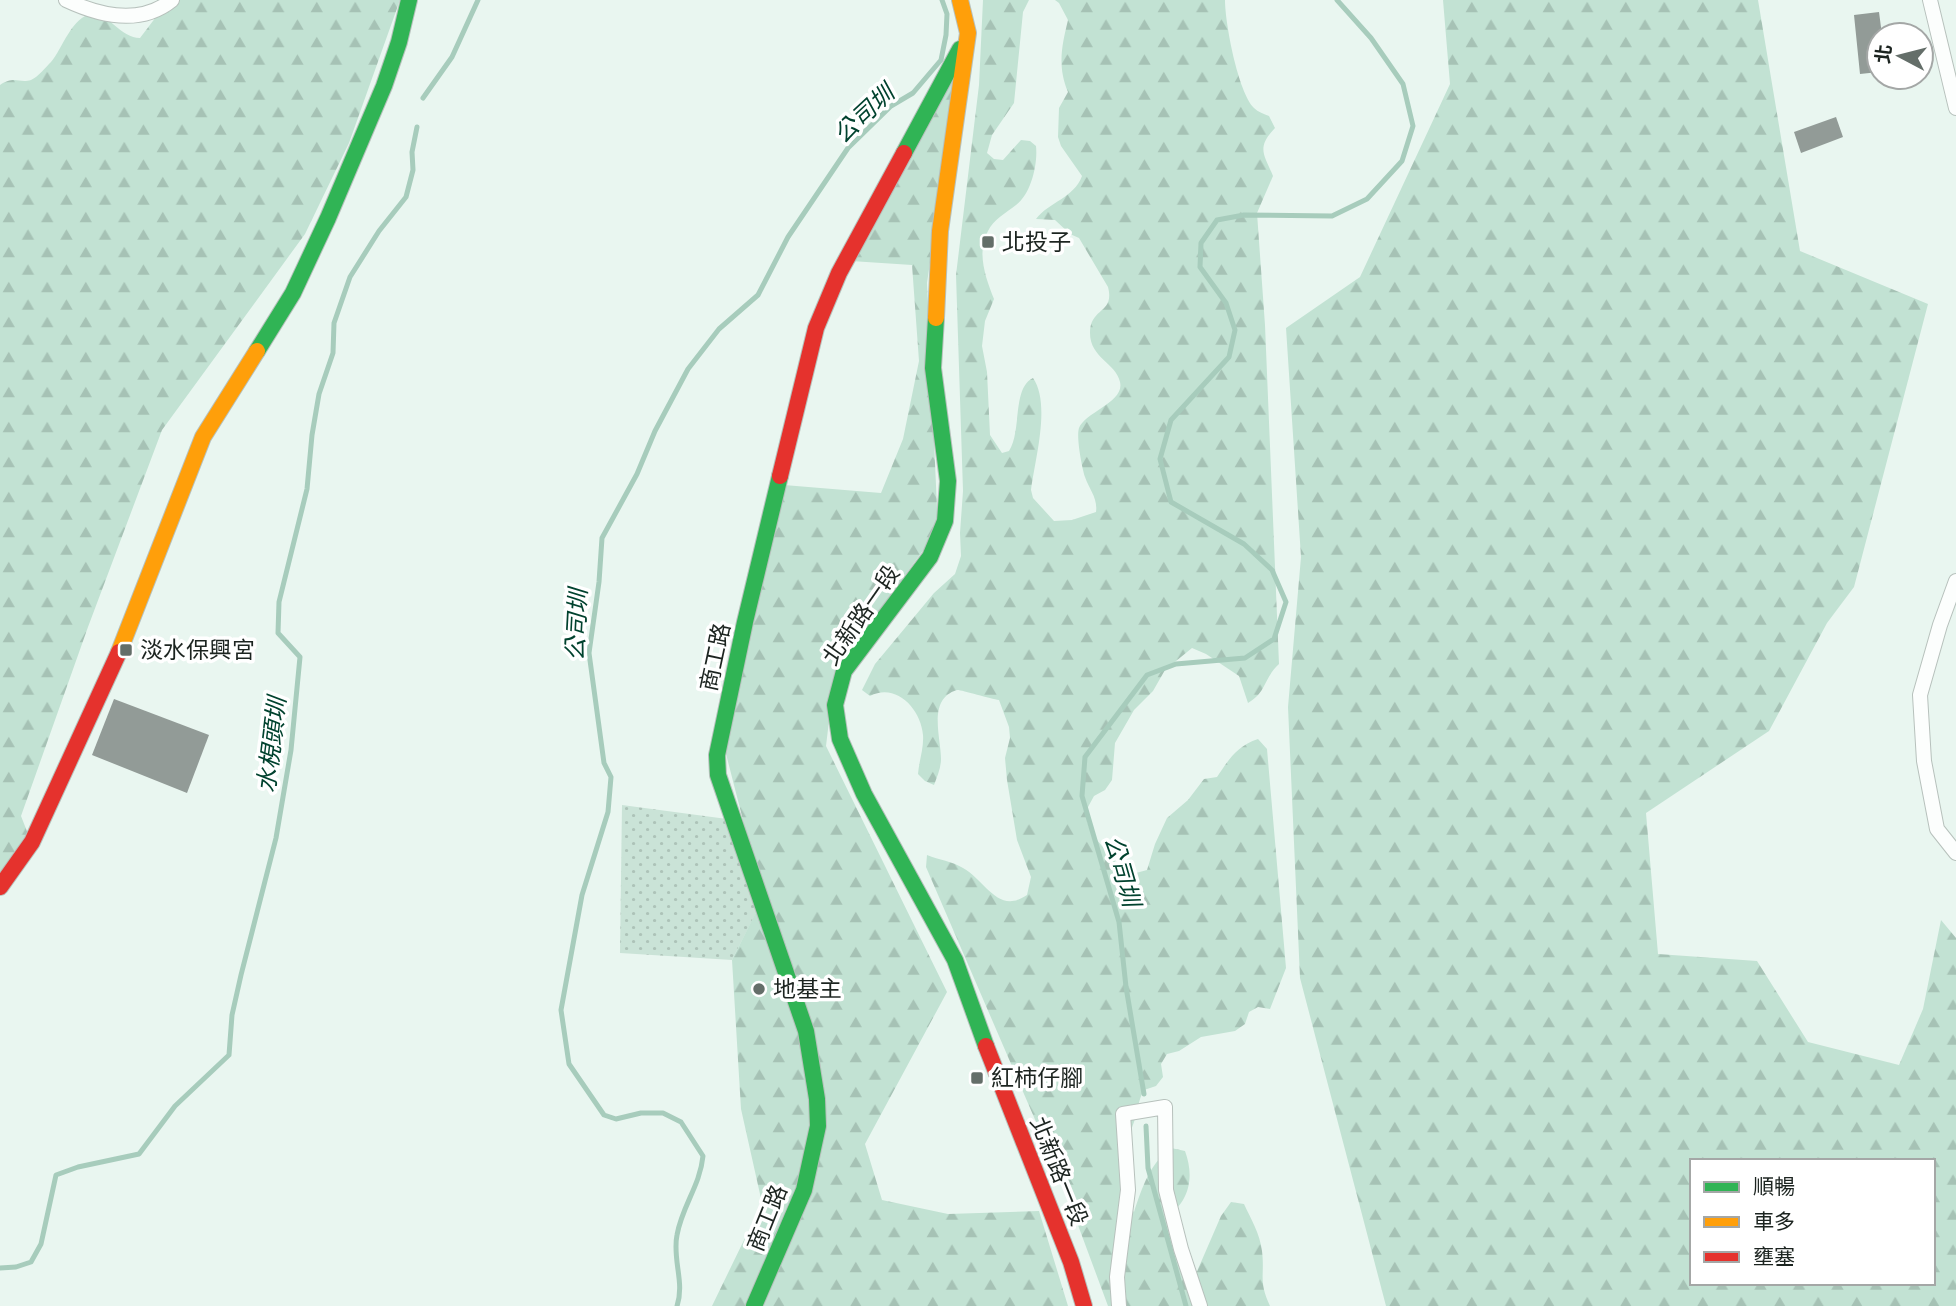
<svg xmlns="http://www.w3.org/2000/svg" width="1956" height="1306" font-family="'Space Grotesk','Noto Sans TC',sans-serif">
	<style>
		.grass { fill: url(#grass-dots) }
		.forest { fill: url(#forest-firs); fill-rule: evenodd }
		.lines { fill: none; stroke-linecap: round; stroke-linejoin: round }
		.stream { stroke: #a7ccbc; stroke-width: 5 }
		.building { fill: #929b97 }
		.street-casing { stroke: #b7c1bc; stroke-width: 16 }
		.fast-casing { stroke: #b7c1bc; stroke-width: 18 }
		.slow-casing { stroke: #b7c1bc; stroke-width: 18 }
		.jam-casing { stroke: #b7c1bc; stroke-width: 18 }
		.street { stroke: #fcfefd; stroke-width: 14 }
		.fast { stroke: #30b455; stroke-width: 16 }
		.slow { stroke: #ff9f0a; stroke-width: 16 }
		.jam { stroke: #e5322d; stroke-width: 16 }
		.poi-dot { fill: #646e69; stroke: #fff; stroke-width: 2.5 }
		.labels { text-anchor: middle; stroke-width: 7; stroke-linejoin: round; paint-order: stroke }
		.poi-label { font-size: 23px; fill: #1c2420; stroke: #fff; text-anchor: start }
		.street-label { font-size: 23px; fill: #1c2420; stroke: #fff }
		.water-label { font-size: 24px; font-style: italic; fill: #00422e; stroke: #fff }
	</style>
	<defs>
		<pattern id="grass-dots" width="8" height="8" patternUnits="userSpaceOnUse" patternTransform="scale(1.75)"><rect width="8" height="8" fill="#cae3d7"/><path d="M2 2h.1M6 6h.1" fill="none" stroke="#adc3b8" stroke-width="1.8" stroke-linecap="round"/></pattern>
		<pattern id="forest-firs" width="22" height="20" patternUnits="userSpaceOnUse" patternTransform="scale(1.75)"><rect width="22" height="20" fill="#c2e2d3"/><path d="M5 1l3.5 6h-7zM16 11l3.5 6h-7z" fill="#a6c2b5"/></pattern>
	</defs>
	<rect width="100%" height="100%" fill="#e9f6f0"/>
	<!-- grass -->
	<polygon class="grass" points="622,805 742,821 763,899 732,960 620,953"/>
	<!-- forest -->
	<g class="forest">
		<path d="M157 0H400L349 143 305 234 162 430 88 627 21 816 30 839 0 886V85C15 75 19 84 31 80 38 77 46 67 51 62 62 50 72 15 93 14 108 13 121 38 140 38L159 13Z"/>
		<path d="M983 0H1029L1023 12 1014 103 992 135 987 153 994 159 1003 160 1021 140 1030 141 1036 146C1038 164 1031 194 1016 205 1007 212 993 220 988 231 976 252 986 279 994 299L985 321 982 346 987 372 990 435 1002 453 1009 451C1022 431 1012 388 1033 378 1051 404 1035 459 1031 490L1033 498 1054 521 1072 520 1096 512C1098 498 1089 489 1085 477 1082 468 1076 437 1079 428 1085 412 1125 402 1120 382 1116 363 1090 358 1090 333 1090 307 1115 314 1108 287L1079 238 1070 234 1055 220 1036 219C1049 202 1074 198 1082 176L1061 146 1058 137 1059 108 1068 92C1057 66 1062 45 1068 20L1059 3 1055 0H1225C1225 23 1238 92 1254 108 1258 112 1264 114 1269 116L1275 128C1256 148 1264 154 1273 176L1257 213 1265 325 1279 664C1263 679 1267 692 1248 703L1239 676 1206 654 1192 648 1165 670 1153 691 1134 710 1115 743 1112 780 1105 790 1094 796 1088 807 1087 821 1091 833 1123 871 1136 873 1147 870 1155 844 1167 818 1188 800 1204 779 1217 777C1229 759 1237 746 1258 739L1267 749 1286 968 1270 1009 1258 1007 1249 1012 1245 1024 1235 1031 1201 1037 1179 1051 1167 1054 1161 1064 1163 1077 1156 1086 1144 1090C1138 1100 1138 1111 1134 1122 1123 1153 1109 1185 1134 1212 1142 1188 1150 1163 1171 1148L1185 1151C1191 1167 1192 1185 1183 1200 1181 1204 1176 1208 1174 1213 1162 1238 1177 1259 1195 1276L1221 1216 1231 1202 1244 1204C1251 1219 1260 1234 1262 1251 1265 1276 1258 1280 1270 1306H1108L1062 1182 926 867 927 855C939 860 952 861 963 868 986 881 998 915 1027 895L1031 877 1017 840 1007 780 1005 758 1010 738 1009 727 999 700C991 699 959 689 957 690 927 699 941 737 941 759 941 768 937 777 934 785L925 781 918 774C919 761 924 748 923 735 921 709 896 682 870 696L862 690 875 664 895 640 934 593 955 574 961 556 960 533 963 491 956 275 979 85Z"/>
		<path d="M1443 0H1758L1800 251 1928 304 1854 587 1827 623 1769 731 1646 813 1658 954 1757 961 1808 1042 1899 1065 1923 1009 1941 920 1956 938V1306H1386L1300 978 1288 707 1301 557 1286 328 1360 277 1450 84ZM1692 1161H1933V1283H1692Z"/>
		<polygon points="963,36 927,283 938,530 835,671 826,746 947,992 865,1144 882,1200 948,1214 1039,1211 1068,1306 712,1306 762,1203 741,1109 732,960 763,898 725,750 784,485 881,493 903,439 919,361 912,265 851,261"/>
	</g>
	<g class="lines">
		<!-- stream -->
		<g class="stream">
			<polyline points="423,98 452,57 478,0"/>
			<polyline points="1144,1094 1126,987 1119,922 1082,796 1085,757 1147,675 1176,664 1245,658 1274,639 1286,602 1272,570 1244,544 1171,502 1160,459 1171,420 1229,357 1235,330 1226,303 1200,267 1201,243 1217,220 1244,215 1332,216 1367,199 1402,161 1413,126 1403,84 1371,38 1337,0"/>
			<polyline points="1146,1126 1148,1168 1186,1306"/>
			<polyline points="0,1268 16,1267 31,1262 41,1244 56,1175 78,1167 139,1154 175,1106 229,1055 232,1015 241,975 276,838 291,750 300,657 278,633 279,602 307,489 312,435 319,394 333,353 334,323 350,277 379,231 406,197 413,170 412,152 417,127"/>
			<path d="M677 1306C685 1282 672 1259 677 1235 682 1206 700 1186 703 1156L681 1122 663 1113H641L616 1119 604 1115 569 1064 561 1010 582 895 608 812 611 777 604 763 589 653 599 582 602 538 637 474 655 431 688 369 719 329 758 295 788 237 848 148 891 106 913 93 941 60 946 35 947 14 942 0"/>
		</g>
	</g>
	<!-- building -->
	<g class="building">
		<polygon points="1879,12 1882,35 1879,35 1879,72 1860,74 1854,15"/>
		<polygon points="1836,117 1843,137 1801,153 1794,132"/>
		<polygon points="114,699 209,735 187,793 92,755"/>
	</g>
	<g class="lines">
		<!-- street casing -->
		<g class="street-casing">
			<g id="street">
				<path d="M66 0C100 16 140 26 172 0"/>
				<polyline points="1930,0 1956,108"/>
				<polyline points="1956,581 1940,625 1920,695 1924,761 1937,829 1956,853"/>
				<polyline points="1119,1306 1117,1277 1128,1190 1123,1114 1165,1107 1166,1190 1181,1249 1200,1306"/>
			</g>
		</g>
		<!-- fast casing -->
		<g class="fast-casing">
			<g id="fast">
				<polyline points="904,153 960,49"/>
				<polyline points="936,318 933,368 948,481 945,521 930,557 844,671 835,705 840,739 864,794 955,960 986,1046"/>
				<polyline points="257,351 293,293 328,218 384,86 399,42 409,0"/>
				<polyline points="754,1306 804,1190 818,1126 817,1099 806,1031 718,775 717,755 745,622 780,476"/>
			</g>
		</g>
		<!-- slow casing -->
		<g class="slow-casing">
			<g id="slow">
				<polyline points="936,318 940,231 968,33 960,0"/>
				<polyline points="119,652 203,437 257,351"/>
			</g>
		</g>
		<!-- jam casing -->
		<g class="jam-casing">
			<g id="jam">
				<polyline points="780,476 816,328 839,273 904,153"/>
				<polyline points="0,887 32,842 119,652"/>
				<polyline points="986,1046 1071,1262 1084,1306"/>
			</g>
		</g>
		<!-- street -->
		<use href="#street" class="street"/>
		<!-- fast -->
		<use href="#fast" class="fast"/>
		<!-- slow -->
		<use href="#slow" class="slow"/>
		<!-- jam -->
		<use href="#jam" class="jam"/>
	</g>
	<!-- markers -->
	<g class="poi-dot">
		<rect x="981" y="235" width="14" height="14" rx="3.5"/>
		<rect x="119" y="643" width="14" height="14" rx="3.5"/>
		<circle cx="759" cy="989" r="7"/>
		<rect x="970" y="1071" width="14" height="14" rx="3.5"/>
	</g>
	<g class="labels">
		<!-- poi labels -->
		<g class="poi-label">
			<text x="1002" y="250">北投子</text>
			<text x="140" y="658">淡水保興宮</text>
			<text x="773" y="997">地基主</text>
			<text x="991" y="1086">紅柿仔腳</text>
		</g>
		<!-- street labels -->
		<g class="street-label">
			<text transform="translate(861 615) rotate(-55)" y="8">北新路一段</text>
			<text transform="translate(715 657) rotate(-78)" y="8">商工路</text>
			<text transform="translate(1059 1171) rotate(68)" y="8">北新路一段</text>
			<text transform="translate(767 1218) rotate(-68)" y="8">商工路</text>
		</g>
		<!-- water labels -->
		<g class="water-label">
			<text transform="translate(864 114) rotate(-43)" y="8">公司圳</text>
			<text transform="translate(577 625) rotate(-87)" y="8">公司圳</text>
			<text transform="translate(272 745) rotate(-83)" y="8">水梘頭圳</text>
			<text transform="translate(1122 871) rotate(74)" y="8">公司圳</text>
		</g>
	</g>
	<!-- legend -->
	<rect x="1690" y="1159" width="245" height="126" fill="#ffffff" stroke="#a4a7a6" stroke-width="2"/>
	<rect x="1704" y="1182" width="35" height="10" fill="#30b455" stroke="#a4a7a6" stroke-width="2"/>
	<text x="1753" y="1194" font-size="21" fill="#1c2420">順暢</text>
	<rect x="1704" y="1217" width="35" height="10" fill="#ff9f0a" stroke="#a4a7a6" stroke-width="2"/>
	<text x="1753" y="1229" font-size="21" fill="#1c2420">車多</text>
	<rect x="1704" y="1252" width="35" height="10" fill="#e5322d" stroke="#a4a7a6" stroke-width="2"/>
	<text x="1753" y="1264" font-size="21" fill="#1c2420">壅塞</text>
	<!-- north arrow -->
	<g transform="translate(1900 56) rotate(277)"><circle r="33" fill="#ffffff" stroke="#a4a7a6" stroke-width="2"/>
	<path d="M0-5L12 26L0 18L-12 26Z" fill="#646e69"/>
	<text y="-10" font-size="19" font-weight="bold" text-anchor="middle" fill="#1c2420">北</text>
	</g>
</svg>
